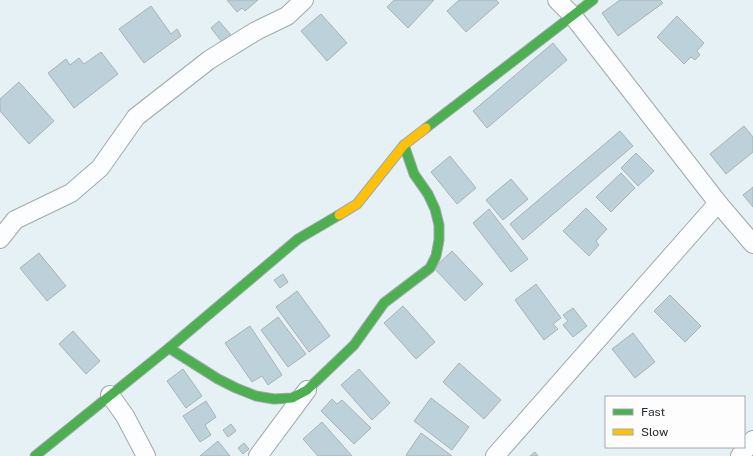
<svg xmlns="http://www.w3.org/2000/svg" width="753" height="456" font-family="'Public Sans',sans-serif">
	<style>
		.building { fill: #bcd1da; stroke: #aab2b6 }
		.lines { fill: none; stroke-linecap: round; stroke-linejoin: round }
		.street-casing { stroke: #a1a9ad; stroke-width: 20 }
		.fast-casing { stroke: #a1a9ad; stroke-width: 11 }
		.slow-casing { stroke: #a1a9ad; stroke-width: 11 }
		.street { stroke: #fbfdfe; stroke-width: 18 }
		.fast { stroke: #4caf50; stroke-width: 9 }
		.slow { stroke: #ffc107; stroke-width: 9 }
	</style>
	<rect width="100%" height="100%" fill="#e6f1f6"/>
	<!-- building -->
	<g class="building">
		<polygon points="227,0 258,0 245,11 242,8 237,12"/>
		<polygon points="394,0 434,0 408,28 387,7"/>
		<polygon points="459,0 496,0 499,3 466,32 447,11"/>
		<polygon points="620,0 660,0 663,3 618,36 602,13"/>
		<polygon points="151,6 171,34 177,29 181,36 144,63 119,29"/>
		<polygon points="321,14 347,43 327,61 301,31"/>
		<polygon points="677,16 704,43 697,51 700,55 695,60 691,57 684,64 657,37"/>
		<polygon points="219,21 231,35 222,42 211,28"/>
		<polygon points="553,43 567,60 487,128 473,111"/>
		<polygon points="101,52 118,74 74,108 48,73 66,59 70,65 79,58 84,64"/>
		<polygon points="19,82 54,121 29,144 0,111 0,99"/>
		<polygon points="744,126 753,137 753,152 726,174 710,154"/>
		<polygon points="620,131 633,146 523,240 510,224"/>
		<polygon points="636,153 654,171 638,186 621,168"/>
		<polygon points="450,156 476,188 457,204 431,172"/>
		<polygon points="621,173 635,188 611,212 596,197"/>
		<polygon points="511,179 528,199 503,220 486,200"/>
		<polygon points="753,187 753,207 743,195"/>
		<polygon points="586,208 607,229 596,241 599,245 589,256 563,231"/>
		<polygon points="489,209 528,259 511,272 473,223"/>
		<polygon points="452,251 483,284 465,301 434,268"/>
		<polygon points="39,253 66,286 47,301 20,268"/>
		<polygon points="283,274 288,282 280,288 274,280"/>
		<polygon points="536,284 561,318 553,324 558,329 544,340 515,300"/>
		<polygon points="297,291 330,336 309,352 276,307"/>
		<polygon points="670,295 701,326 685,342 654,311"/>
		<polygon points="403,306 435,342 416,359 384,323"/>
		<polygon points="573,308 587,326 573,337 563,325 568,321 563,315"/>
		<polygon points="278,317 306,354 288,367 261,330"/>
		<polygon points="250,326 282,375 268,385 262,376 252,382 225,343"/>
		<polygon points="73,331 100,361 86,374 59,344"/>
		<polygon points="633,333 655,362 635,378 612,349"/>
		<polygon points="459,363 501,400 484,419 443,382"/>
		<polygon points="183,369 202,396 186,408 167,381"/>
		<polygon points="359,369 390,403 372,420 341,385"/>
		<polygon points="431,398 469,427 452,450 414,421"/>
		<polygon points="332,399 337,404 342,400 371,428 354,444 321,411"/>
		<polygon points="206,401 216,417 205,425 211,435 200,442 183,416"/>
		<polygon points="322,422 352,456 318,456 303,439"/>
		<polygon points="231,424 236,431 228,437 223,430"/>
		<polygon points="421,433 452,456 407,456 406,455"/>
		<polygon points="218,441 230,456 200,456"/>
		<polygon points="244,443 249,449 243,454 238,448"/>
		<polygon points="535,452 538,456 530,456"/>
	</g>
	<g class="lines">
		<!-- street casing -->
		<g class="street-casing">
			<g id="street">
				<polyline points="557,0 573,16 718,203 753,244"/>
				<polyline points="0,239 15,220 71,193 100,168 136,117 209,60 256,31 287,16 304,0"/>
				<polyline points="110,395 125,416 146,456"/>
				<polyline points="258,456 307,390"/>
				<polyline points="495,456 718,203"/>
				<polyline points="740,456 753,440"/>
			</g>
		</g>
		<!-- fast casing -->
		<g class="fast-casing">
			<g id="fast">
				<polyline points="426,128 593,0"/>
				<polyline points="169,348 218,379 236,388 256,396 274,399 292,398 307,390 354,345 384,303 430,268 436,256 439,240 439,225 435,209 428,194 414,174 404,145"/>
				<polyline points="35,456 169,348 298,239 339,215"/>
			</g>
		</g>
		<!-- slow casing -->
		<g class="slow-casing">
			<polyline id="slow" points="339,215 357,204 404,145 426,128"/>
		</g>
		<!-- street -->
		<use href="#street" class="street"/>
		<!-- fast -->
		<use href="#fast" class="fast"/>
		<!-- slow -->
		<use href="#slow" class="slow"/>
	</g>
	<!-- legend -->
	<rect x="605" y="396" width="140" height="52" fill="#fdfdfd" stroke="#a6a9aa"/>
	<rect x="613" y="409" width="20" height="6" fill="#4caf50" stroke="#a6a9aa"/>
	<text x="641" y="416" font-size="12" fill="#232a2e">Fast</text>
	<rect x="613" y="429" width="20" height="6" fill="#ffc107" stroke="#a6a9aa"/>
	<text x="641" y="436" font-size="12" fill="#232a2e">Slow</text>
</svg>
